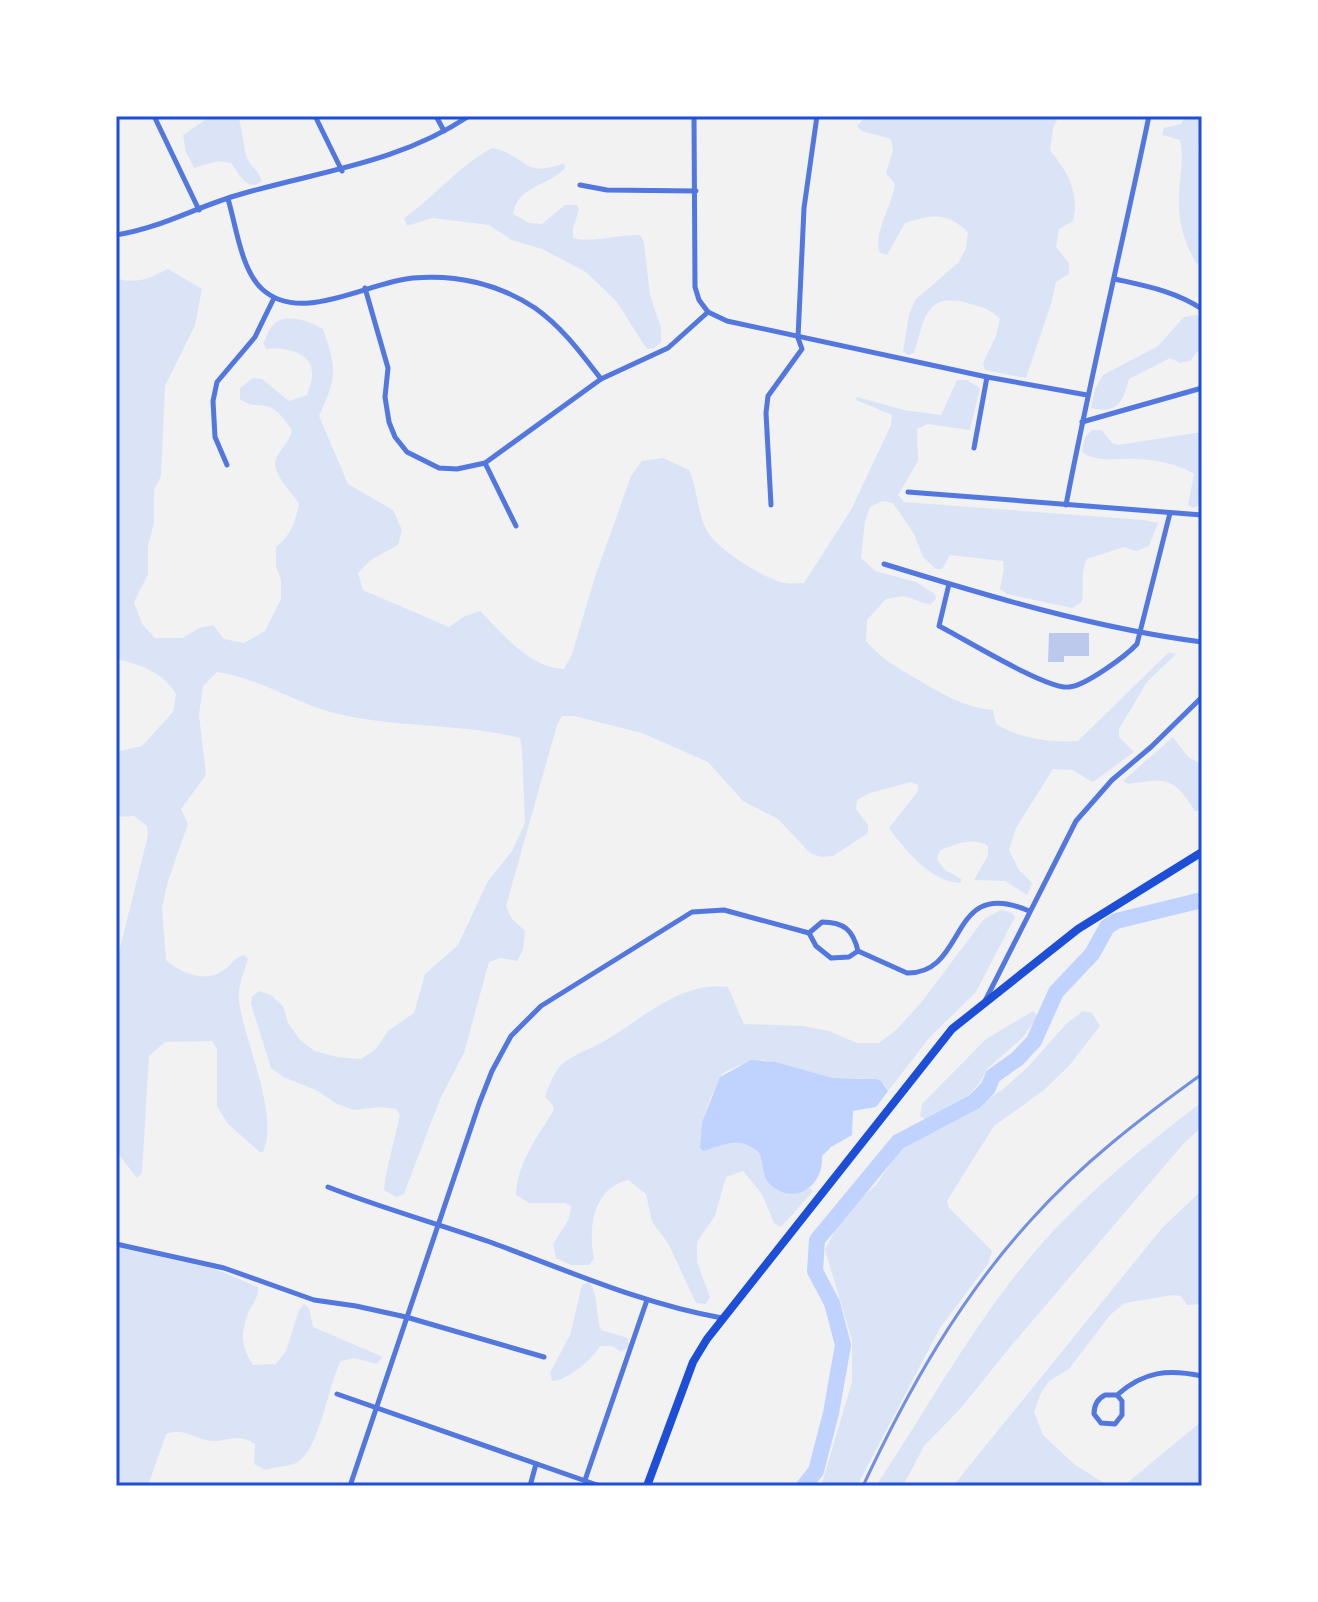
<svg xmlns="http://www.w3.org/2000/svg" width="1318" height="1602" font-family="Ubuntu,sans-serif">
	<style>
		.green { fill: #dbe4f7 }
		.water { fill: #bfd3fe }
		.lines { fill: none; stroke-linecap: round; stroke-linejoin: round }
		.river { stroke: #bfd3fe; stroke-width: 16 }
		.building { fill: #bdc9ec }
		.minor { stroke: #5277de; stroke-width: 5 }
		.trunk { stroke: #1d4ed8; stroke-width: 8 }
		.rail { stroke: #7290e2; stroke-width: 3 }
		.neatline { fill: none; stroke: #1d4ed8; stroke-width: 3 }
	</style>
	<rect width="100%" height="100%" fill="#f2f2f2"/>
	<!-- green -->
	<g class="green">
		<path d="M211 116H238C243 129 243 148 247 158 251 166 259 172 262 181 248 193 239 174 231 163L218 161 194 168 186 152 183 135Z"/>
		<path d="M866 116H1059L1053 128 1050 150C1067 171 1080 193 1073 221L1059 229 1056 247 1069 263V274L1056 282 1051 304 1026 378 985 370 983 363 996 336 1000 319C990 308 981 307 967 303 924 292 925 320 914 353L908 355 903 351 909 315 915 300 959 262 966 248 968 232C946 212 933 214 905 223L887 255 879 252C874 232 892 205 895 184L886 173 893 151 891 139 862 131 857 126Z"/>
		<path d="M1185 116H1202L1198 148 1202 194V265L1196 263C1185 243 1179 226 1179 203 1178 182 1185 161 1180 140L1162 135 1164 128 1181 124Z"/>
		<path d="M493 148C530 157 522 179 564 163L565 168C548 187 518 185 513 214L529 223 542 224 565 205H577L579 210 573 228V238C591 243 620 234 640 235L644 243 650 295 661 328V342L655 348 648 349 644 345 617 302 586 272 542 249 512 240 489 225 432 218 407 226 404 218C434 198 462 162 493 148Z"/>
		<path d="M168 269 202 289 195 325 165 386 161 476 154 490V523L148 546V574L134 602 142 624 155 638H182L199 628 213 625 224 639 244 643 265 631 281 599V580L276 566V547C290 537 296 520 299 504 292 492 270 472 276 458 282 447 289 442 292 430 285 420 278 409 266 406 255 404 250 407 240 399V388L253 378 262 379 289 401 307 395C308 390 312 382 312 376 314 352 285 347 267 349L263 344C266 338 268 330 273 325 284 312 311 321 323 329 337 370 337 377 319 416L348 484 393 510 402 530 398 545 371 560 358 573 363 590 449 627 465 616 480 611C503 634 530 668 564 669L572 654 595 577 631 476 642 461 663 458 689 470C698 490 697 512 707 531 717 549 764 579 785 583 790 584 798 583 804 583L851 510 891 425 892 415 856 400 857 397 904 410 941 415 957 380H967L980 388 970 430 928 424 917 429 918 461 898 495 904 502 1144 520 1158 523 1149 546 1136 551 1124 547 1087 559C1080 572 1084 587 1082 602L1072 608 1007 594 1000 589 1004 569 1003 561 950 555 942 569H936L923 557 914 534 893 503 882 501 870 507 865 521 861 558 875 571 916 582 935 594 936 599 930 605 904 596 886 599 867 620 866 641C884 661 895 666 917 679 942 694 963 707 993 710L996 724C1018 738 1052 743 1078 741L1169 652 1176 654 1147 682 1119 729V737L1134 752 1093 782 1072 770 1053 769 1016 828 1009 850 1019 870 1032 883 1027 895 1005 881 974 880 988 855V846C973 836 955 845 940 850L937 859 945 870 961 879V883C932 883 904 849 889 828L918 791V785L911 782 870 793 857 800 856 809 868 825V833L833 856 821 857 810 853 778 819 743 801 708 762 642 733 574 716H562L557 725 506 906 512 919 525 931 523 950 517 961 501 958 489 962 464 1053 440 1099 404 1194 396 1197 384 1190 386 1174 400 1115 396 1109 381 1107 354 1110 337 1104 316 1090 283 1077 271 1068 251 1004 252 996 259 991 271 995 283 1006 288 1023 300 1040 315 1051 337 1057 361 1059 376 1049 388 1031 414 1013 425 974 458 945 488 881 512 851 525 823 522 750 520 738C460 723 397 728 338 714 296 704 260 678 217 672L203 686 199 715 206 775 181 809 188 824 168 881 162 908 166 960C181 974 207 983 224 970 232 965 233 958 244 955L248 959C244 972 237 988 239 1001 244 1040 280 1117 263 1152H260L228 1124 217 1106V1049L212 1041 165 1042 149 1056 142 1173 137 1178 116 1151V964L148 835 147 826 134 816 116 817V752L142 746 173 712 176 694C164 673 140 664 116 659V278C135 285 151 278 168 269Z"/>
		<path d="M1196 315 1202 318V350L1197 352 1190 361 1180 363 1170 358 1129 379C1123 402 1118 414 1091 408L1095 389 1103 375 1158 346 1184 317Z"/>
		<path d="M1092 430H1102L1112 443 1118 445 1202 432V497L1198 506 1193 508 1188 505 1194 474C1178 464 1157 460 1138 459 1121 458 1095 463 1082 452L1085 437Z"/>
		<path d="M1173 737 1188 757 1202 764V811H1195C1173 777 1168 778 1128 784L1123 781Z"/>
		<path d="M1001 910 1012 913 1015 917 976 992 930 1037 888 1091 885 1085 863 1078H833L763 1060 740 1065 723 1073 710 1099 702 1122 707 1150C755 1130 759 1154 782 1189L799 1192 810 1188 813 1191 781 1227 774 1223 762 1194 743 1171 726 1177 715 1216 697 1242V1262L710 1297 706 1304 696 1303 668 1243 652 1222 646 1194 628 1180C593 1188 588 1228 594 1259L589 1265H571L556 1258 553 1244 569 1219 571 1206 565 1203H529L516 1195C516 1166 538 1135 554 1110L552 1104 545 1097C548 1087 554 1072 562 1064 574 1054 593 1048 606 1040 644 1018 681 981 728 987L744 1024 803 1026 829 1031 857 1043H879L896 1030 920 1004 984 919Z"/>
		<polygon points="1033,1011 1038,1017 1021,1039 988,1068 979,1084 964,1100 927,1120 920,1116 922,1104 986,1039"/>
		<polygon points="1083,1011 1092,1013 1100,1026 1069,1066 1044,1090 994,1126 947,1201 949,1208 992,1251 988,1264 940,1328 857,1486 821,1486 852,1382 852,1340 825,1250 843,1214 876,1185 904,1144 938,1130 1002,1090 1028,1067 1066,1024"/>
		<path d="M1202 1102V1127L1184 1143 1011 1346 961 1408 924 1446 903 1486H876C928 1408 976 1319 1038 1248 1086 1193 1144 1146 1202 1102Z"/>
		<polygon points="1202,1190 1202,1304 1187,1305 1181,1296 1173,1295 1125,1303 1110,1315 1069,1369 1049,1381 1041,1393 1034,1412 1043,1435 1074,1464 1107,1485 1127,1483 1202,1421 1202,1486 953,1486 1162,1228"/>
		<path d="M116 1247 215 1269 258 1287C259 1299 251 1305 247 1316 240 1336 242 1348 253 1365L276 1364 286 1351 299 1310 304 1304 309 1308 313 1327 383 1357 376 1364 354 1358 341 1361C328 1384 320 1451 296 1463 288 1467 276 1466 266 1470L254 1464 255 1444C235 1432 230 1442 211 1441 193 1439 183 1427 166 1434L148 1486H116Z"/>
		<path d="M589 1282C599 1295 595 1314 601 1330L628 1338 629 1347 621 1352 612 1346H600C592 1359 568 1381 552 1381L550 1373 570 1335 582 1285Z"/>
	</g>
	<!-- water -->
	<path class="water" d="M751 1060 775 1062 833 1078 876 1079 881 1081 888 1091 876 1107 853 1111 852 1135 831 1147 822 1156C824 1185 796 1205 773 1187 760 1177 765 1165 759 1153 740 1135 725 1145 703 1151L700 1148 702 1122 720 1077Z"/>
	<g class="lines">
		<!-- river -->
		<polyline class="river" points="804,1486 816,1471 831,1413 843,1345 832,1303 815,1271 817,1240 898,1142 974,1102 988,1088 993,1076 1017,1059 1034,1041 1056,992 1092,954 1107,927 1116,921 1202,900"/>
	</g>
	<!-- building -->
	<polygon class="building" points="1049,633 1089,633 1089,656 1064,656 1064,662 1048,662"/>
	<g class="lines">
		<!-- minor -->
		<g class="minor">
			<polyline points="154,116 199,210"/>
			<polyline points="315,116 342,171"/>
			<polyline points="436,116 444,131"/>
			<polyline points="694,116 695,287 699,300 708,312 727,321 987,377 1087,395"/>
			<polyline points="580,185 607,190 696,191"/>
			<path d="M228 199C236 225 241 270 262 289 301 325 367 282 413 278 456 274 499 284 535 308 562 327 581 353 601 379"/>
			<path d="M116 235C161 228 196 207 238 195 319 171 397 164 469 116"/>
			<path d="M1115 279C1146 286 1175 291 1202 309"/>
			<polyline points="365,288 388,368 385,397 389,422 395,437 407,452 439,468 457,469 485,463 601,379 668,348 708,312"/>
			<polyline points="1082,422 1202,388"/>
			<polyline points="974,448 987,377"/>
			<polyline points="485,463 516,526"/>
			<polyline points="227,465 215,437 213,401 217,382 255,337 274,298"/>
			<polyline points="908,492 1202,515"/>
			<polyline points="771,505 766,413 768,396 802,349 798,338 804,208 817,116"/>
			<path d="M1066 505C1091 374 1122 246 1149 116"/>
			<path d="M884 564C988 596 1094 628 1202 642"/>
			<path d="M949 584 939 626C963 638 1047 690 1069 687 1085 686 1126 656 1137 644L1170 513"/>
			<path d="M858 951 849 957 831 958 816 946 809 933 822 922C844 922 853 930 858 951L907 973C969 974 947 875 1029 911"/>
			<polyline points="985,1001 1076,821 1112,780 1151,747 1202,697"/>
			<path d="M328 1187C381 1208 436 1223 490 1242 566 1270 642 1304 722 1318"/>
			<polyline points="116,1244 224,1268 314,1300 356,1306 406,1317 544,1357"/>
			<polyline points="337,1394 600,1486"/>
			<path d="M1117 1395 1122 1401V1415L1115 1424 1101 1423 1094 1414C1094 1406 1097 1399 1105 1395H1117C1144 1371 1168 1369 1202 1376"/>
			<polyline points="585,1480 647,1300"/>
			<polyline points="350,1486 479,1104 492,1071 511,1036 541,1006 692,912 724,910 809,933"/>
			<polyline points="530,1486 536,1464"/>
		</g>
		<!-- trunk -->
		<polyline class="trunk" points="647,1486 693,1362 707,1339 952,1029 1078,929 1202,852"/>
		<!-- rail -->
		<path class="rail" d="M863 1486C908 1390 959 1299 1031 1220 1081 1164 1141 1118 1202 1074"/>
	</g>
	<!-- border -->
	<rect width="1318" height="1602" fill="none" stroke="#ffffff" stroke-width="236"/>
	<rect x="118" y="118" width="1082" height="1366" class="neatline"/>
</svg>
